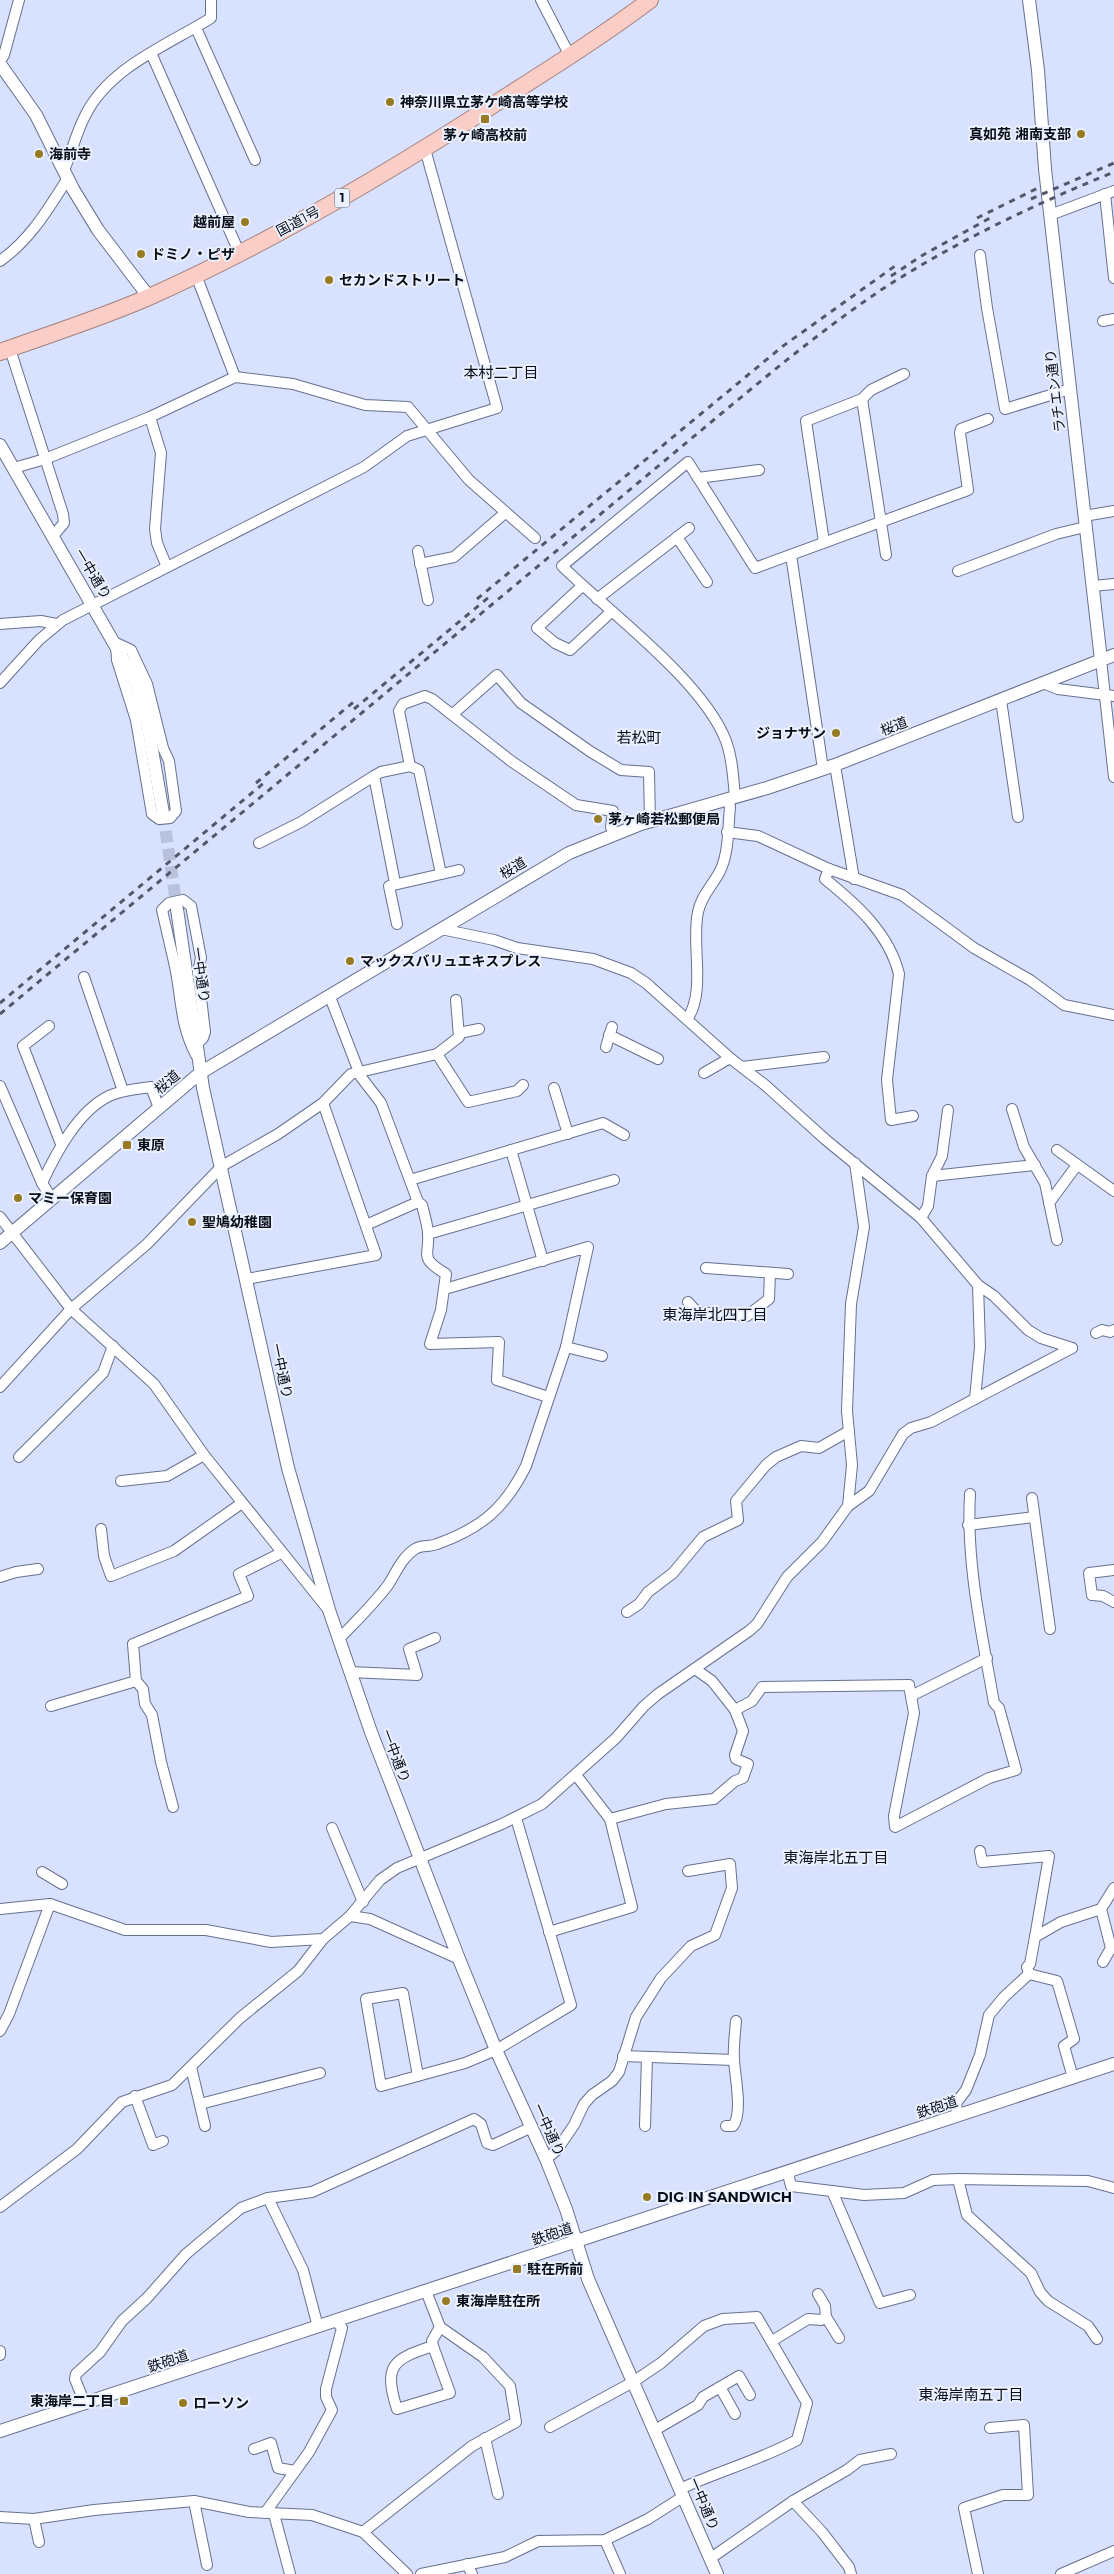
<svg xmlns="http://www.w3.org/2000/svg" width="1114" height="2574" font-family="Montserrat,'Noto Sans JP',sans-serif">
	<style>
		.lines { fill: none; stroke-linecap: round; stroke-linejoin: round }
		.tertiary-tunnel { stroke: #b9c2dc; stroke-width: 12; stroke-dasharray: 12 6; stroke-linecap: butt }
		.minor-casing { stroke: #667190; stroke-width: 12 }
		.tertiary-casing { stroke: #667190; stroke-width: 14 }
		.trunk-casing { stroke: #a4827f; stroke-width: 18 }
		.minor { stroke: #fff; stroke-width: 10 }
		.tertiary { stroke: #fff; stroke-width: 12 }
		.trunk { stroke: #facec6; stroke-width: 16 }
		.rail { stroke: #525869; stroke-width: 3; stroke-dasharray: 6 6; stroke-linecap: butt }
		.poi-dot { fill: #977b23; stroke: #ebf0fe; stroke-width: 2 }
		.labels { text-anchor: middle; stroke-width: 4; stroke-linejoin: round; paint-order: stroke }
		.shield { fill: #ebf0fe; stroke: #4d515d; stroke-width: 1 }
		.shield-label { font-size: 12px; font-weight: bold; fill: #090d18 }
		.poi-label { font-size: 14px; font-weight: bold; fill: #090d18; stroke: #ebf0fe; text-anchor: start }
		.street-label { font-size: 14px; fill: #090d18; stroke: #ebf0fe }
		.neighbourhood-label { font-size: 15px; fill: #090d18; stroke: #ebf0fe }
	</style>
	<rect width="100%" height="100%" fill="#d8e2ff"/>
	<g class="lines">
		<!-- tertiary-tunnel -->
		<polyline class="tertiary-tunnel" points="163,813 177,909"/>
		<!-- minor casing -->
		<g class="minor-casing">
			<g id="minor">
				<polyline points="541,0 570,56"/>
				<polyline points="196,28 255,160"/>
				<polyline points="151,53 239,252"/>
				<polyline points="0,61 4,55 19,0"/>
				<path d="M64 170C72 152 76 133 85 116 109 67 168 45 211 18V0"/>
				<polyline points="1105,194 1114,278"/>
				<polyline points="1050,215 1114,191"/>
				<polyline points="980,255 987,308 1005,409 1070,389"/>
				<path d="M0 261C31 239 48 209 68 178"/>
				<polyline points="196,275 235,377"/>
				<polyline points="1103,321 1114,319"/>
				<polyline points="10,349 63,514 64,523 53,536"/>
				<polyline points="862,399 886,555"/>
				<polyline points="150,417 161,453 155,529 157,543 167,567"/>
				<polyline points="14,468 45,459 150,417 235,377 293,384 365,405 408,407 469,480 535,538"/>
				<polyline points="698,478 759,470"/>
				<polyline points="1084,516 1114,511"/>
				<polyline points="677,537 707,582"/>
				<polyline points="824,542 806,421 862,399 871,390 904,374"/>
				<polyline points="418,551 428,600"/>
				<polyline points="791,555 823,769"/>
				<polyline points="420,564 454,557 505,513"/>
				<polyline points="958,571 1056,534 1085,527"/>
				<polyline points="582,586 537,628 555,643 570,650 611,612"/>
				<polyline points="1093,586 1114,584"/>
				<polyline points="597,599 689,528"/>
				<polyline points="0,624 41,621 56,624"/>
				<polygon points="116,643 131,650 147,684 163,748 169,761 176,811 170,818 159,819 152,814 136,720 117,660"/>
				<polyline points="1101,660 1114,777"/>
				<polyline points="0,683 39,640 63,620 364,467 407,436 497,408 425,149"/>
				<polyline points="1043,683 1058,689 1114,696"/>
				<polyline points="1001,700 1018,817"/>
				<polyline points="453,714 497,675 521,703 591,752 621,770 649,772 650,821"/>
				<polyline points="835,765 854,879"/>
				<polyline points="410,766 399,711 403,704 425,696 432,699 511,761 576,805 613,811 611,827 614,833"/>
				<path d="M735 797C733 778 733 760 726 741 703 681 609 612 562 566L688 462 755 568 968 490 960 433 961 429 988 419"/>
				<polyline points="727,832 758,836 829,869 902,895 974,948 1030,980 1064,1005 1114,1015"/>
				<polyline points="259,843 301,822 374,776"/>
				<path d="M829 869 825 879C856 904 889 933 899 974L887 1080 891 1120 913 1116"/>
				<polyline points="395,883 374,776 381,772 410,766 419,770 441,874"/>
				<polyline points="397,924 389,886 459,870"/>
				<polyline points="441,929 494,940 517,948 593,959 631,973 646,983 730,1058 765,1085 826,1140 921,1218 978,1285 994,1296 1028,1330 1041,1338 1072,1348"/>
				<polyline points="84,977 123,1091"/>
				<path d="M330 997 361 1077 381 1103 418 1202 422 1205C424 1213 427 1223 428 1232 430 1257 418 1257 446 1274L441 1310 430 1344 499 1342 497 1380 548 1397"/>
				<path d="M688 1018C706 990 691 943 698 912 701 896 713 885 720 871 729 853 728 827 730 807L728 799"/>
				<polyline points="49,1026 23,1046 61,1144"/>
				<polyline points="459,1033 479,1029"/>
				<polyline points="609,1035 658,1059"/>
				<path d="M196 1045 203 1038 205 1032 198 972 201 958 191 906 183 900 169 903 162 910C166 928 170 945 174 962 182 996 179 1023 196 1055"/>
				<polyline points="606,1047 612,1027"/>
				<polyline points="437,1054 459,1037 456,1000"/>
				<polyline points="742,1067 824,1057"/>
				<polyline points="704,1073 730,1058"/>
				<polyline points="0,1086 42,1183 52,1199"/>
				<polyline points="554,1088 568,1134"/>
				<polyline points="1012,1109 1024,1147 1045,1183 1057,1240"/>
				<polyline points="511,1150 543,1261"/>
				<polyline points="1057,1150 1114,1191"/>
				<polyline points="932,1176 1035,1165"/>
				<polyline points="410,1180 603,1123 624,1135"/>
				<path d="M42 1183C56 1153 78 1111 109 1096 122 1090 137 1089 151 1087L159 1108"/>
				<polyline points="1049,1203 1077,1165"/>
				<polyline points="0,1217 71,1309 154,1384 204,1455 327,1608"/>
				<polyline points="921,1218 928,1206 932,1176 942,1156 948,1110"/>
				<polyline points="366,1225 418,1202"/>
				<polyline points="428,1234 614,1180"/>
				<polyline points="706,1268 788,1274"/>
				<polyline points="247,1279 376,1255 323,1103"/>
				<polyline points="688,1302 697,1312 747,1316 769,1299 770,1273"/>
				<polyline points="1096,1333 1102,1330 1110,1332 1114,1330"/>
				<polyline points="566,1347 602,1356"/>
				<polyline points="0,1387 71,1309 147,1244 222,1166 278,1134 323,1103 351,1074 437,1054 468,1102 517,1091 523,1085"/>
				<polyline points="975,1399 980,1347 978,1285"/>
				<polyline points="19,1457 103,1373 113,1346"/>
				<polyline points="121,1481 167,1476 204,1455"/>
				<polyline points="1032,1498 1050,1629"/>
				<polyline points="848,1506 869,1491 903,1434 911,1428 931,1422 1072,1348"/>
				<polyline points="968,1525 1034,1517"/>
				<polyline points="101,1529 104,1556 111,1576 174,1551 242,1503"/>
				<polyline points="1114,1570 1089,1573 1092,1595 1103,1596 1114,1602"/>
				<polyline points="0,1577 16,1572 38,1569"/>
				<polyline points="627,1612 639,1604 648,1592 673,1573 703,1537 738,1520 736,1501 766,1465 776,1457 801,1446 819,1448 849,1431"/>
				<path d="M339 1639C355 1622 374 1604 388 1585 396 1573 402 1557 415 1549 420 1545 431 1547 437 1544 482 1528 505 1508 526 1466L566 1347 588 1247 445 1289"/>
				<path d="M695 1669 712 1681 735 1710 752 1701 762 1687 909 1685 914 1713 894 1816 895 1827 989 1778 1016 1770 999 1708 994 1703C982 1634 966 1564 970 1494"/>
				<polyline points="350,1672 417,1675 409,1649 435,1638"/>
				<polyline points="911,1696 987,1658"/>
				<polyline points="51,1706 136,1681"/>
				<polyline points="173,1807 161,1762 152,1715 145,1704 143,1689 136,1681 133,1644 248,1596 239,1574 281,1553"/>
				<polyline points="610,1819 666,1804 714,1799 735,1781 743,1778 748,1764 736,1759 735,1755 743,1731 735,1710"/>
				<polyline points="332,1828 363,1902"/>
				<polyline points="980,1851 982,1862 1049,1856 1035,1937"/>
				<polyline points="42,1872 62,1884"/>
				<polyline points="0,1909 50,1904 125,1930 206,1930 271,1942 323,1939 350,1916 380,1880 397,1868 502,1824 542,1804 616,1738 644,1706 658,1694 749,1631 757,1624 787,1577 822,1542 848,1506 852,1465 847,1411 851,1304 864,1227 855,1163"/>
				<polyline points="1101,1909 1111,1948 1103,1962"/>
				<polyline points="350,1916 370,1919 459,1959"/>
				<polyline points="549,1932 632,1907 610,1819 576,1775"/>
				<polyline points="1029,1974 1027,1967 1030,1964 1035,1937 1061,1922 1101,1909 1114,1888"/>
				<polyline points="0,2031 9,2014 50,1904"/>
				<polyline points="623,2056 734,2060"/>
				<polyline points="191,2067 205,2126"/>
				<polyline points="418,2076 403,1993 366,1999 381,2086 465,2063 496,2050 571,2005 516,1818"/>
				<polyline points="135,2096 153,2145 163,2141"/>
				<polyline points="200,2104 320,2073"/>
				<polyline points="958,2116 956,2103 966,2090 980,2055 989,2015 1004,1997 1029,1974 1057,1981 1074,2039 1064,2046 1073,2078"/>
				<polyline points="645,2126 647,2057"/>
				<path d="M726 2126H733C743 2113 735 2077 734 2060 733 2047 735 2034 736 2021"/>
				<polyline points="546,2159 557,2150 574,2125 584,2104 592,2095 612,2081 619,2072 636,2017 661,1978 691,1946 715,1935 732,1888 730,1864 688,1871"/>
				<polyline points="790,2171 789,2178 791,2186 864,2195 904,2193 933,2180 958,2179"/>
				<polyline points="832,2191 880,2303 910,2295"/>
				<polyline points="268,2198 303,2270 318,2327"/>
				<polyline points="0,2207 77,2149 122,2102 172,2085 240,2018 298,1971 323,1939"/>
				<polyline points="826,2317 839,2338"/>
				<polyline points="1097,2339 1088,2326 1048,2301 1040,2292 1031,2273 967,2215 958,2179 1088,2181 1114,2188"/>
				<polyline points="772,2341 808,2319 821,2320 826,2317 825,2306 818,2294"/>
				<path d="M433 2346 450 2393 397 2409C383 2365 393 2359 433 2346L432 2341 440 2327"/>
				<polyline points="0,2351 0,2355"/>
				<polyline points="720,2387 735,2414"/>
				<polyline points="85,2404 75,2379 76,2374 100,2352 122,2321 147,2298 186,2254 241,2208 268,2198 312,2192 474,2119 481,2124 487,2143 493,2145 532,2127"/>
				<path d="M550 2427 633 2382 661 2363 704 2326 723 2319 757 2317 807 2403 797 2440C760 2460 719 2471 680 2489"/>
				<polyline points="655,2430 698,2405 703,2397 739,2376 750,2395"/>
				<polyline points="485,2438 498,2494"/>
				<polyline points="254,2449 271,2443 278,2468 295,2471"/>
				<polyline points="194,2501 207,2565"/>
				<polyline points="793,2501 822,2532 849,2567 851,2574"/>
				<polyline points="265,2513 309,2452 332,2410 326,2397 326,2389 342,2328 336,2321"/>
				<polyline points="274,2514 290,2574"/>
				<polyline points="0,2517 34,2519 94,2510 194,2501 249,2512 312,2515 363,2532 407,2574"/>
				<polyline points="34,2519 39,2542"/>
				<polyline points="363,2532 472,2446 516,2422 510,2386 483,2357 440,2327 426,2291"/>
				<polyline points="605,2540 620,2574"/>
				<polyline points="711,2558 793,2501 847,2470 860,2460 891,2454"/>
				<polyline points="467,2564 472,2574"/>
				<polyline points="421,2574 505,2557 538,2541 605,2540 648,2519 684,2496"/>
				<polyline points="978,2574 964,2508 1003,2495 1028,2495 1024,2425 990,2428"/>
				<polyline points="1061,2574 1114,2551"/>
			</g>
		</g>
		<!-- tertiary casing -->
		<g class="tertiary-casing">
			<g id="tertiary">
				<polyline points="1029,0 1038,70 1045,169 1101,660"/>
				<polyline points="0,64 36,115 73,189 98,230 149,297"/>
				<polyline points="0,445 134,678 147,721 163,813"/>
				<polyline points="177,909 203,1088 288,1468 329,1610 371,1732 459,1959 496,2050 546,2159 566,2209 588,2279 717,2574"/>
				<polyline points="0,1243 200,1073 569,853 641,824 767,788 835,765 1114,655"/>
				<polyline points="0,2431 1114,2064"/>
			</g>
		</g>
		<!-- trunk casing -->
		<g class="trunk-casing">
			<path id="trunk" d="M0 352C50 334 101 318 149 297 270 243 385 175 496 103 548 70 601 37 650 0"/>
		</g>
		<!-- minor -->
		<use href="#minor" class="minor"/>
		<!-- tertiary -->
		<use href="#tertiary" class="tertiary"/>
		<!-- trunk -->
		<use href="#trunk" class="trunk"/>
		<!-- rail -->
		<g class="rail">
			<polyline points="1031,199 1114,163"/>
			<polyline points="977,218 1038,188"/>
			<polyline points="891,276 923,255 990,218"/>
			<polyline points="477,599 783,346 895,266"/>
			<polyline points="354,709 489,597"/>
			<polyline points="256,783 356,700"/>
			<polyline points="0,1003 265,782"/>
			<path d="M0 1014 722 413C774 370 826 327 881 290 955 242 1033 205 1114 172"/>
		</g>
	</g>
	<!-- markers -->
	<g class="poi-dot">
		<circle cx="390" cy="102" r="5"/>
		<rect x="480" y="114" width="10" height="10" rx="2.5"/>
		<circle cx="1081" cy="134" r="5"/>
		<circle cx="39" cy="154" r="5"/>
		<circle cx="245" cy="222" r="5"/>
		<circle cx="141" cy="254" r="5"/>
		<circle cx="329" cy="280" r="5"/>
		<circle cx="836" cy="733" r="5"/>
		<circle cx="598" cy="819" r="5"/>
		<circle cx="350" cy="961" r="5"/>
		<rect x="122" y="1140" width="10" height="10" rx="2.5"/>
		<circle cx="18" cy="1198" r="5"/>
		<circle cx="192" cy="1222" r="5"/>
		<circle cx="647" cy="2197" r="5"/>
		<rect x="512" y="2264" width="10" height="10" rx="2.5"/>
		<circle cx="446" cy="2301" r="5"/>
		<rect x="119" y="2396" width="10" height="10" rx="2.5"/>
		<circle cx="183" cy="2403" r="5"/>
	</g>
	<g class="labels">
		<!-- shield labels -->
		<rect class="shield" x="334.5" y="188.5" width="15" height="19" rx="4"/>
		<g class="shield-label">
			<text x="342" y="202">1</text>
		</g>
		<!-- poi labels -->
		<g class="poi-label">
			<text x="400" y="107">神奈川県立茅ケ崎高等学校</text>
			<text x="1071" y="139" text-anchor="end">真如苑 湘南支部</text>
			<text x="485" y="140" text-anchor="middle">茅ヶ崎高校前</text>
			<text x="49" y="159">海前寺</text>
			<text x="235" y="227" text-anchor="end">越前屋</text>
			<text x="151" y="259">ドミノ・ピザ</text>
			<text x="339" y="285">セカンドストリート</text>
			<text x="826" y="738" text-anchor="end">ジョナサン</text>
			<text x="608" y="824">茅ヶ崎若松郵便局</text>
			<text x="360" y="966">マックスバリュエキスプレス</text>
			<text x="137" y="1150">東原</text>
			<text x="28" y="1203">マミー保育園</text>
			<text x="202" y="1227">聖鳩幼稚園</text>
			<text x="657" y="2202">DIG IN SANDWICH</text>
			<text x="527" y="2274">駐在所前</text>
			<text x="456" y="2306">東海岸駐在所</text>
			<text x="114" y="2406" text-anchor="end">東海岸二丁目</text>
			<text x="193" y="2408">ローソン</text>
		</g>
		<!-- street labels -->
		<g class="street-label">
			<text transform="translate(298 221) rotate(-28)" y="5">国道1号</text>
			<text transform="translate(1055 391) rotate(-97)" y="5">ラチエン通り</text>
			<text transform="translate(93 574) rotate(59)" y="5">一中通り</text>
			<text transform="translate(894 726) rotate(-21)" y="5">桜道</text>
			<text transform="translate(513 868) rotate(-31)" y="5">桜道</text>
			<text transform="translate(201 975) rotate(82)" y="5">一中通り</text>
			<text transform="translate(167 1082) rotate(-40)" y="5">桜道</text>
			<text transform="translate(282 1371) rotate(78)" y="5">一中通り</text>
			<text transform="translate(396 1756) rotate(69)" y="5">一中通り</text>
			<text transform="translate(937 2107) rotate(-18)" y="5">鉄砲道</text>
			<text transform="translate(549 2130) rotate(66)" y="5">一中通り</text>
			<text transform="translate(552 2234) rotate(-18)" y="5">鉄砲道</text>
			<text transform="translate(168 2361) rotate(-18)" y="5">鉄砲道</text>
			<text transform="translate(704 2504) rotate(67)" y="5">一中通り</text>
		</g>
		<!-- neighbourhood labels -->
		<g class="neighbourhood-label">
			<text x="501" y="378">本村二丁目</text>
			<text x="639" y="743">若松町</text>
			<text x="715" y="1320">東海岸北四丁目</text>
			<text x="836" y="1863">東海岸北五丁目</text>
			<text x="971" y="2400">東海岸南五丁目</text>
		</g>
	</g>
</svg>
